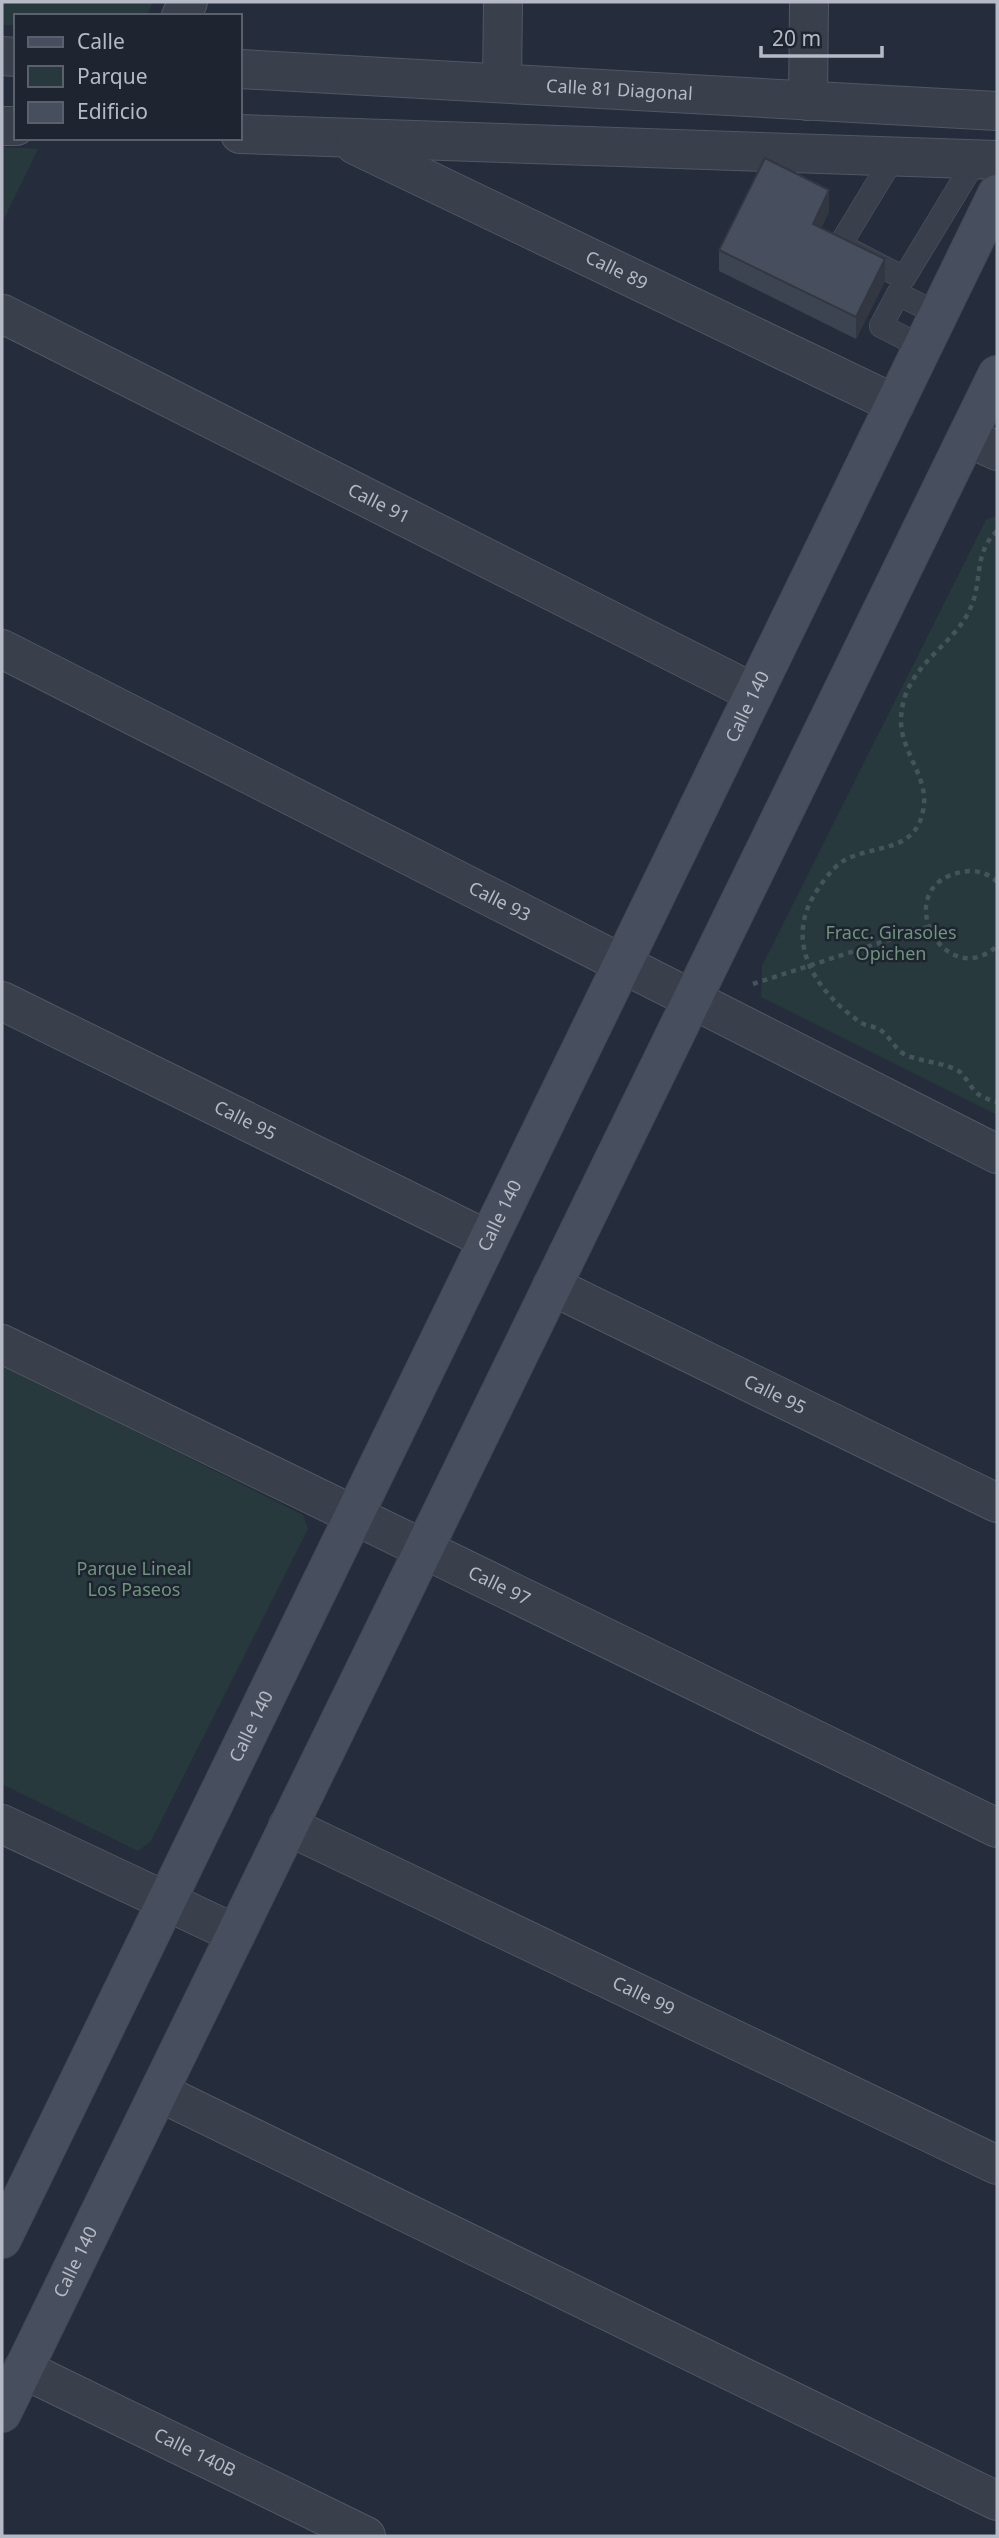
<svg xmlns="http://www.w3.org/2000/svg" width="999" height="2538" font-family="'Noto Sans',sans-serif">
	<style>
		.green { fill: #28393d }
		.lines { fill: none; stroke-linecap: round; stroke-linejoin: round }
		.lane-casing { stroke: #515763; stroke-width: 24 }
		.street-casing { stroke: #515763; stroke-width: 40 }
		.secondary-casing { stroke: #424854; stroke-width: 40 }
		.path { stroke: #455459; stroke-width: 4.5; stroke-dasharray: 5 5; stroke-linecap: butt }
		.lane { stroke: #393f4b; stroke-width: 23 }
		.street { stroke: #393f4b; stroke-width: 38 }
		.secondary { stroke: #474e5e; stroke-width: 38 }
		.wall { fill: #3d4451 }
		.shaded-wall { fill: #323742 }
		.building { fill: #474f5e; stroke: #323742; stroke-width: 2 }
		.labels { text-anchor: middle; stroke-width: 5; stroke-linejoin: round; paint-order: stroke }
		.street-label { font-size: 18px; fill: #b5bac6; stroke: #1e2430 }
		.park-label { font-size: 18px; fill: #6e957b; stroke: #1e2430 }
	</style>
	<rect width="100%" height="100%" fill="#252c3b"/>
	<!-- green -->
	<g class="green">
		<polygon points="2,2 153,2 146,16 16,16 16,25 2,25"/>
		<polygon points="2,147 38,149 2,223"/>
		<polygon points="997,515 997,1115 761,997 762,966 986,520"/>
		<polygon points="2,1365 303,1515 308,1529 151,1841 138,1851 2,1784"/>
	</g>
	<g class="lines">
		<!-- lane casing -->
		<g class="lane-casing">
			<g id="lane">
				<polyline points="894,156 840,245 904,278 976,159"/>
				<polyline points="922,347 881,326 898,294 938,314"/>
			</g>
		</g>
		<!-- street casing -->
		<g class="street-casing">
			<g id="street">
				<polyline points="181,16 188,2"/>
				<polyline points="2,56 16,57"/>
				<path id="s1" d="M240 69 997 111"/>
				<polyline points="502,83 503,2"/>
				<polyline points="808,101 809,2"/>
				<polyline points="2,126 16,126"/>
				<polyline points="240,134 997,160"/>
				<path id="s2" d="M355 145 895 404"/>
				<path id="s3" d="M2 317 3 314 754 693"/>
				<polyline points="967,437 997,451"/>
				<path id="s4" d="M2 649 997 1154"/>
				<path id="s5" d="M2 1001 488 1240"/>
				<path id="s6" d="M552 1286 997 1503"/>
				<path id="s7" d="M2 1344 997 1828"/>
				<polyline points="2,1824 236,1934"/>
				<path id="s8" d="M288 1826 997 2165"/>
				<polyline points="159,2092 997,2501"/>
				<path id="s9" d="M23 2369 366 2536"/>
			</g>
		</g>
		<!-- secondary casing -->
		<g class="secondary-casing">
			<g id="secondary">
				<path id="s10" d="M2 2239 997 194"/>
				<path id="s11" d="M2 2413 997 375"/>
			</g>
		</g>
		<!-- path -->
		<g class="path">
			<path d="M997 531C973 553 983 582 970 609 953 648 903 665 901 719 900 750 927 775 924 805 918 855 874 843 843 861 831 869 820 885 813 897 785 946 818 993 860 1022 865 1026 873 1026 879 1029 890 1036 895 1050 906 1055 922 1062 941 1062 957 1070 966 1075 970 1088 978 1094 983 1098 991 1100 997 1102"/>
			<path d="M997 882C989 873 974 869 962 872 887 886 944 994 997 946"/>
			<polyline points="753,984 928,927"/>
		</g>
		<!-- lane -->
		<use href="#lane" class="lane"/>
		<!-- street -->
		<use href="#street" class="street"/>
		<!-- secondary -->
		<use href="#secondary" class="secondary"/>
	</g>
	<!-- wall -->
	<polygon class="wall" points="829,212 821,228 885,281 856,339 719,271 719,250"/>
	<!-- shaded-wall -->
	<g class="shaded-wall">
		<polygon points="829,190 829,212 813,246 813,224"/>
		<polygon points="885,259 885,281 856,339 856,317"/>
	</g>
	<!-- building -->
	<polygon class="building" points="765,158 829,190 813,224 885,259 856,317 719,250"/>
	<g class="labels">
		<!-- street labels -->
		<g class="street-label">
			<text dy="6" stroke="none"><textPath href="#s1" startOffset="380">Calle 81 Diagonal</textPath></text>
			<text dy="6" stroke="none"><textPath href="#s2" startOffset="290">Calle 89</textPath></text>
			<text dy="6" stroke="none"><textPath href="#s3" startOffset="424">Calle 91</textPath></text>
			<text dy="6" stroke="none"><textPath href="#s10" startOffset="1704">Calle 140</textPath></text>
			<text dy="6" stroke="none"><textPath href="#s4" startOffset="558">Calle 93</textPath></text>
			<text dy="6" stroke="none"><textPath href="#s5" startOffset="271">Calle 95</textPath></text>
			<text dy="6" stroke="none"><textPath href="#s10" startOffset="1138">Calle 140</textPath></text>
			<text dy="6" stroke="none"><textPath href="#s6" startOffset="248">Calle 95</textPath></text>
			<text dy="6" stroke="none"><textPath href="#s7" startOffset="553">Calle 97</textPath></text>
			<text dy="6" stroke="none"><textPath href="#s10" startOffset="570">Calle 140</textPath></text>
			<text dy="6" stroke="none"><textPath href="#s8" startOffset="394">Calle 99</textPath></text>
			<text dy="6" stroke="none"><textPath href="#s11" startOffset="168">Calle 140</textPath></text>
			<text dy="6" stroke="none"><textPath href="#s9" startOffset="191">Calle 140B</textPath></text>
		</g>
		<!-- park labels -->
		<g class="park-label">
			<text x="891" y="939">Fracc. Girasoles<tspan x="891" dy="21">Opichen</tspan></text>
			<text x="134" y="1575">Parque Lineal<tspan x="134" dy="21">Los Paseos</tspan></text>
		</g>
	</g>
	<!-- border -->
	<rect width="999" height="2538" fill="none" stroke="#b5bac6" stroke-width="7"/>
	<!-- legend -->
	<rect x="14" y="14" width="228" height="126" fill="#1e2430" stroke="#5a606c" stroke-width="2"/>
	<rect x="28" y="37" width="35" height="10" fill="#474e5e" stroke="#5a606c" stroke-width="2"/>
	<text x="77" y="49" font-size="21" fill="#b5bac6">Calle</text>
	<rect x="28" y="66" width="35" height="21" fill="#28393d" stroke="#5a606c" stroke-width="2"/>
	<text x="77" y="84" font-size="21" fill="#b5bac6">Parque</text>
	<rect x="28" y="102" width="35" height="21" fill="#474f5e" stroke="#5a606c" stroke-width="2"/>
	<text x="77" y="119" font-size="21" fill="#b5bac6">Edificio</text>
	<!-- scale -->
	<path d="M761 46v10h121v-10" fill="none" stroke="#b5bac6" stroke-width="3.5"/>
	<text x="772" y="46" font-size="21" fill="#b5bac6" stroke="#1e2430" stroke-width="5" paint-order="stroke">20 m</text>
</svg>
